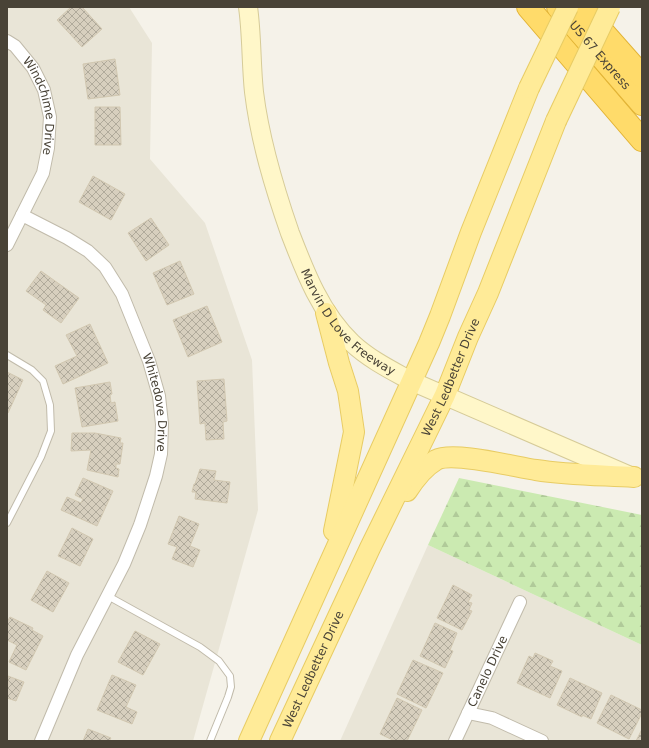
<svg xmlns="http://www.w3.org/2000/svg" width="649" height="748" font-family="'DejaVu Sans',sans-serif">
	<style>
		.residential { fill: #e9e5d7 }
		.forest { fill: url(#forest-firs) }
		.building { fill: url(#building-cross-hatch); stroke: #d2c8b1 }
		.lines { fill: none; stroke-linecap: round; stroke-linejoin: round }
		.lane-casing { stroke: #c1bbab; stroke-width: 8 }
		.street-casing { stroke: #c1bbab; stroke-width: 14 }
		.secondary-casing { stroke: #d6cb98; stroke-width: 20 }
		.primary-casing { stroke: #e8cc64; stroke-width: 22 }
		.highway-casing { stroke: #e2b335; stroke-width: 24 }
		.lane { stroke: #fff; stroke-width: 6 }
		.street { stroke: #fff; stroke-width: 12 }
		.secondary { stroke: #fff7c9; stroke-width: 18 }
		.primary { stroke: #ffeb98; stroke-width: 20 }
		.highway { stroke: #ffdb6a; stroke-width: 22 }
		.primary-bridge-casing { stroke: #e8cc64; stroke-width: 22; stroke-linecap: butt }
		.primary-bridge { stroke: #ffeb98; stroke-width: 20 }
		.labels { text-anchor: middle; stroke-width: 3.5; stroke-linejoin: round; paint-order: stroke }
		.street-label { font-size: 12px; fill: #494337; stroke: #fff }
	</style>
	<defs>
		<pattern id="forest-firs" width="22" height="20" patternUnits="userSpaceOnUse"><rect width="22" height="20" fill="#cbeab1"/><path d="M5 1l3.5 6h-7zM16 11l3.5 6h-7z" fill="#b0ca99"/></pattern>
		<pattern id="building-cross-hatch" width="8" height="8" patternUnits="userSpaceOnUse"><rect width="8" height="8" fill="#d7cfbe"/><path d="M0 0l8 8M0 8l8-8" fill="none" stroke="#b0aa9b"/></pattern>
	</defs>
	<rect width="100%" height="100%" fill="#f5f2e9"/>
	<!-- residential -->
	<g class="residential">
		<polygon points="7,7 129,7 152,43 150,159 205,223 252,360 258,510 193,741 7,741"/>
		<polygon points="428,545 642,645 642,741 340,741"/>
	</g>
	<!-- forest -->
	<polygon class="forest" points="459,478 642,515 642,645 428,545"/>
	<!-- building -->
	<g class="building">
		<polygon points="71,7 82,7 102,29 82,47 57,20"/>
		<polygon points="115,59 120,95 88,99 83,64"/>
		<polygon points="95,107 120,107 121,145 95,145"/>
		<polygon points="93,176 125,194 111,220 79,202"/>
		<polygon points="151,218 169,245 146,261 128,233"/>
		<polygon points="180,261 194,294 167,305 153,273"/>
		<polygon points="41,271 79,298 61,323 43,310 46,305 26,291"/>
		<polygon points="207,306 222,342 188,357 173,320"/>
		<polygon points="90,324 108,363 63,384 55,366 77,356 66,335"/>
		<polygon points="7,372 23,380 8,413 7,413"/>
		<polygon points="224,379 227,421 223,422 224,439 206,440 205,423 200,424 197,381"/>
		<polygon points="110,382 112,394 110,395 111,403 115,402 118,421 82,427 75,388"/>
		<polygon points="72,433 95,433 121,438 120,443 123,443 120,464 116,464 116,468 119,469 118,477 87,470 91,450 71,451"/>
		<polygon points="200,469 216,471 214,480 230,482 227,503 195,499 196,492 192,492 194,484 195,484"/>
		<polygon points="83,478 113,491 97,526 61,510 67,497 81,503 83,499 75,495"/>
		<polygon points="179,516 199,524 190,546 200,550 193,567 172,559 177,547 168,544"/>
		<polygon points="72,528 93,539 80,566 58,556"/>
		<polygon points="47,571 69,583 53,612 31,600"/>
		<polygon points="453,585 472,595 468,602 472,603 469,610 472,611 462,630 437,618"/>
		<polygon points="10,617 33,628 32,630 43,636 26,670 9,662 17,645 7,640 7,622"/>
		<polygon points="435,623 457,633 450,650 453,651 445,668 420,656"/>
		<polygon points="135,631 160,644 143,675 118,662"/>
		<polygon points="535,653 553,661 550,666 562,671 550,698 517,683 529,656 533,658"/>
		<polygon points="413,660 443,673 426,708 397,694"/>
		<polygon points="112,675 136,685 126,707 137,712 132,724 97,710"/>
		<polygon points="8,676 24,682 16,701 7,698"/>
		<polygon points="570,678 602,693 591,719 582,715 582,717 557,705"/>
		<polygon points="611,695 642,710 642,713 629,739 597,723"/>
		<polygon points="397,698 422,710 407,741 395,741 380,734"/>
		<polygon points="88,729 111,738 109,741 83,741"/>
		<polygon points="642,729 642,741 636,741"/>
	</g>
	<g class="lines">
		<!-- lane casing -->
		<g class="lane-casing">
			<g id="lane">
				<polyline points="7,355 32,370 43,381 50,405 51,431 41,457 7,523"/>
				<polyline points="106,595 200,647 219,661 230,676 231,687 228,697 210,741"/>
			</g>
		</g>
		<!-- street casing -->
		<g class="street-casing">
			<g id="street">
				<path id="s1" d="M7 41 15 46 33 68 44 90 50 117 48 148 43 173 7 245"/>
				<path id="s2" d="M22 215 67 238 88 251 105 267 122 294 149 361 159 396 162 424 161 454 156 476 140 525 124 564 77 655 41 741"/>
				<polyline points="468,713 492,718 542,741"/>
				<path id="s3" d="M455 741 520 602"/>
			</g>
		</g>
		<!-- secondary casing -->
		<g class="secondary-casing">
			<g id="secondary">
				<path id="s4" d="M248 7C252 35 251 64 254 92 260 141 274 187 290 233 305 272 321 314 352 343 369 359 391 370 411 381L628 475"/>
			</g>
		</g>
		<!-- primary casing -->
		<g class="primary-casing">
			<g id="primary">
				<polyline points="326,313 339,363 348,391 354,432 334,531"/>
				<path d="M407 491C414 480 424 467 436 460 453 451 515 467 536 470 568 475 601 475 634 477"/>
				<polyline points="249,741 429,343 440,316 471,232 529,88"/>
				<path id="s5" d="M280 741 370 548 445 395 468 337 488 293 556 121"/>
			</g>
		</g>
		<!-- highway casing -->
		<g class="highway-casing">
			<g id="highway">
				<polyline points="528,7 642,140"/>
				<path id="s6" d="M558 7 642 104"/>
				<polyline points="581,7 642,76"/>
			</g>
		</g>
		<!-- lane -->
		<use href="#lane" class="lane"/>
		<!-- street -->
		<use href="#street" class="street"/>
		<!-- secondary -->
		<use href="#secondary" class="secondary"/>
		<!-- primary -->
		<use href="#primary" class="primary"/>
		<!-- highway -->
		<use href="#highway" class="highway"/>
		<!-- primary-bridge casing -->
		<g class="primary-bridge-casing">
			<g id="primary-bridge">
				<polyline points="529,88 568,7"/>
				<polyline points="556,121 610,7"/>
			</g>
		</g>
		<!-- primary-bridge -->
		<use href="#primary-bridge" class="primary-bridge"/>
	</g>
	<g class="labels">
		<!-- street labels -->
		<g class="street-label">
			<text dy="4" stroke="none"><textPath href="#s6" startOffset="64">US 67 Express</textPath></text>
			<text dy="4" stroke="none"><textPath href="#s1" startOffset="77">Windchime Drive</textPath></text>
			<text dy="4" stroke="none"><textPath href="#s4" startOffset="340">Marvin D Love Freeway</textPath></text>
			<text dy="4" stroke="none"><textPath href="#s5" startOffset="402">West Ledbetter Drive</textPath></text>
			<text dy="4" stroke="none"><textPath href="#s2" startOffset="245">Whitedove Drive</textPath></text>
			<text dy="4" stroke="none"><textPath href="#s5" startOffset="79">West Ledbetter Drive</textPath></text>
			<text dy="4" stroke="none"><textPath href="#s3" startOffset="77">Canelo Drive</textPath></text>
		</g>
	</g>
	<!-- border -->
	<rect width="649" height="748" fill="none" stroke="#494337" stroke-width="16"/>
</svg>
